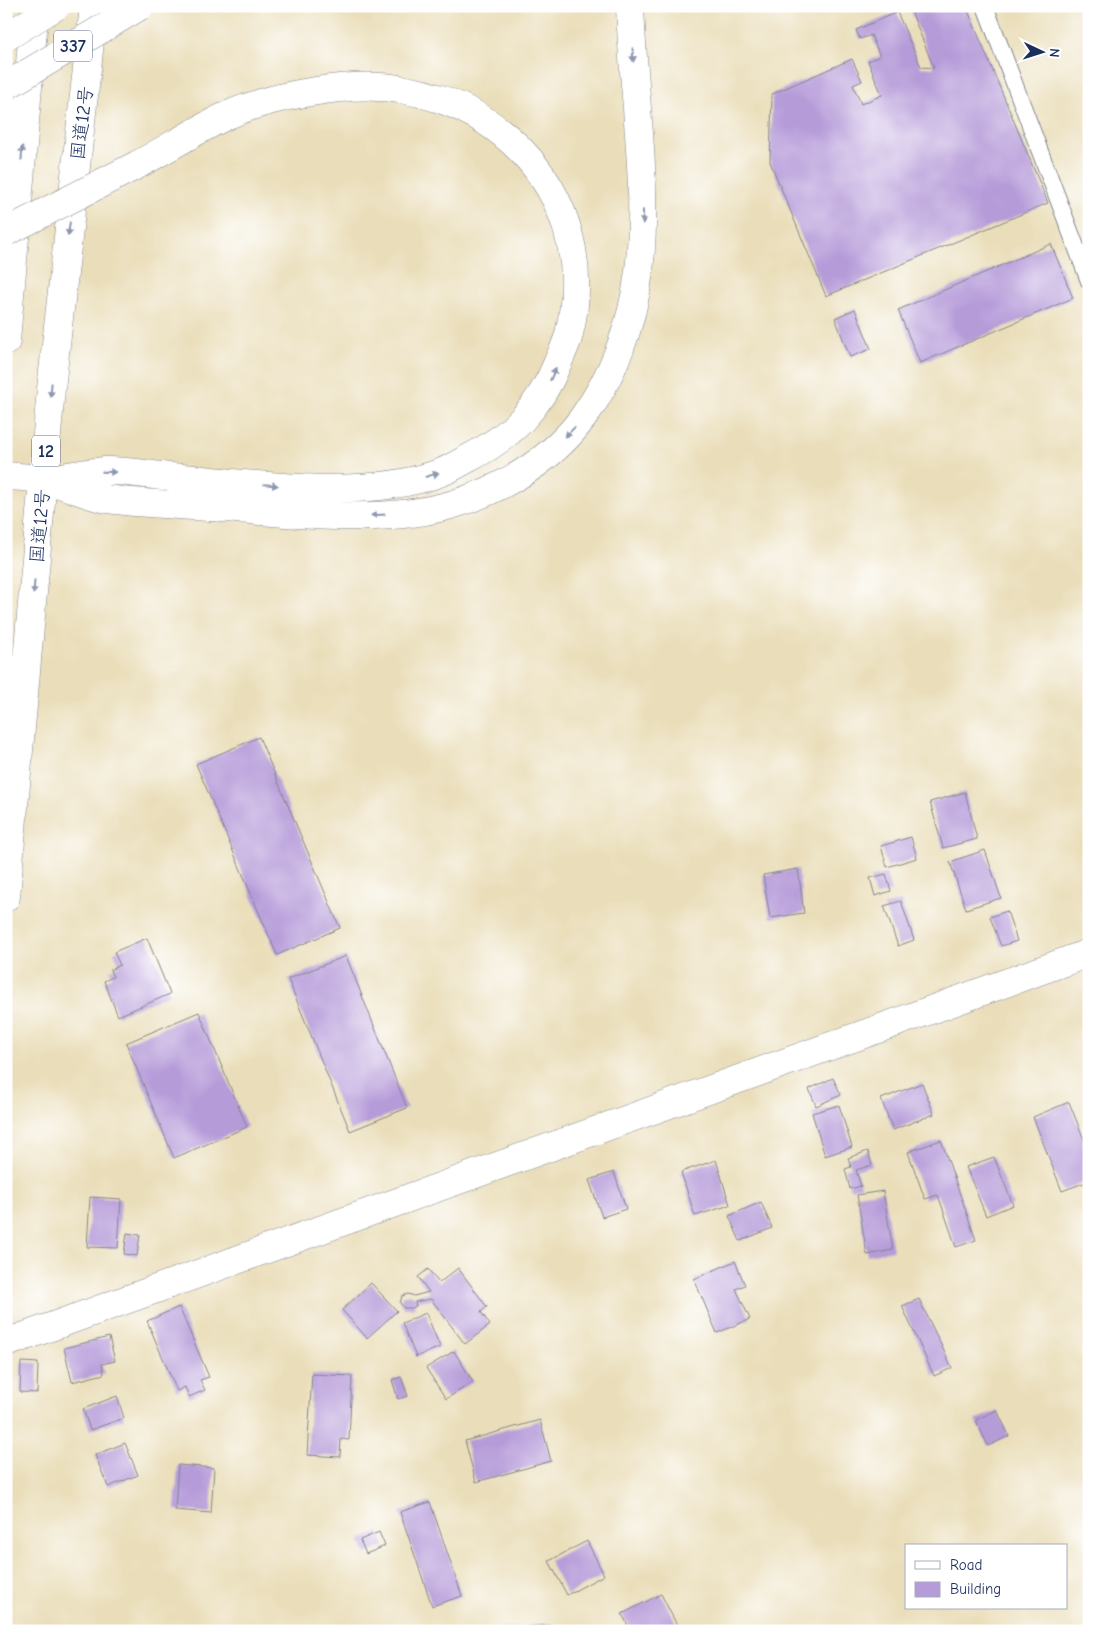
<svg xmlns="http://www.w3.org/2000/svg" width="1095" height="1637" font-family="'Comic Neue','Klee One',sans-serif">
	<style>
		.building { fill: #b69bd9 }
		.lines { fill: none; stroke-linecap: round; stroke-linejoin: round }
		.service-casing { stroke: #82868c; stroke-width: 18 }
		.minor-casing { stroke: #82868c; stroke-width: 29 }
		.trunk-casing { stroke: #82868c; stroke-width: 29 }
		.service { stroke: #fff; stroke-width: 16 }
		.minor { stroke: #fff; stroke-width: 28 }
		.trunk { stroke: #fff; stroke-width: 28 }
		.trunk-bridge-casing { stroke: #82868c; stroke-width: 29; stroke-linecap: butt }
		.trunk-bridge { stroke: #fff; stroke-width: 28 }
		.oneway { fill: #8d97ae }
		.labels { text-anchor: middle; stroke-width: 5; stroke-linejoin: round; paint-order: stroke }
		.shield { fill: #fff; stroke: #5f6d8e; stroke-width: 1 }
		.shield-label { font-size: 18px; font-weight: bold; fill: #1b2f5e }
		.street-label { font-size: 19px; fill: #1b2f5e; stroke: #fff }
	</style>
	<rect width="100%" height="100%" fill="#fff"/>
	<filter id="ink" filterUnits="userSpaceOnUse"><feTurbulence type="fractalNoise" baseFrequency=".02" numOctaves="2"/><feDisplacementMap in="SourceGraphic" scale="10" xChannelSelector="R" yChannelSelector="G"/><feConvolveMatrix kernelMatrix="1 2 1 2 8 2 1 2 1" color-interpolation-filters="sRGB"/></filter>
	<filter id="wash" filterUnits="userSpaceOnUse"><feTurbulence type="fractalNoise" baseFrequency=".0096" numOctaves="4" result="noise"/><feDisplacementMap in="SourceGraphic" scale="20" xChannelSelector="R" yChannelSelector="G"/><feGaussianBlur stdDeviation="1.12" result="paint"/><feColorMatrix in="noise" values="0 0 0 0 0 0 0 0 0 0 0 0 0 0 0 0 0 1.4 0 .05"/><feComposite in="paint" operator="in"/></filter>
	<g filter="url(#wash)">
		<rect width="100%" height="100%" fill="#eadeba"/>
		<g id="blocks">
			<!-- building -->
			<g class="building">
				<polygon points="909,6 966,6 1048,203 826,296 770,162 772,94 852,59 862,81 853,85 861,104 882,95 868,61 880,56 871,35 860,39 856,30 897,12 921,67 934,68"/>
				<polygon points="1051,244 1073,298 920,363 898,310"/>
				<polygon points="855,309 871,349 850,357 835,318"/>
				<polygon points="259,737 340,928 277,955 196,764"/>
				<polygon points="965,792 977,839 943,848 930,802"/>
				<polygon points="911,837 917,858 887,867 881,846"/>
				<polygon points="985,850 1001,898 966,909 950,862"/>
				<polygon points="798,869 804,913 770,918 763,875"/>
				<polygon points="886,874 891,891 875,896 870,878"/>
				<polygon points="901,901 914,940 898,946 884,906"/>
				<polygon points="1007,911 1017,941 1001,946 990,917"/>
				<polygon points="147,938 170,994 118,1016 104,981 113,977 110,970 120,965 114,952"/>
				<polygon points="346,956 407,1108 350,1131 288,979"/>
				<polygon points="199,1012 247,1127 174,1158 126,1043"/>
				<polygon points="833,1078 841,1095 816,1106 809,1089"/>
				<polygon points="922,1083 934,1114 893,1130 881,1099"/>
				<polygon points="1069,1102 1089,1152 1089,1181 1062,1191 1033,1117"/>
				<polygon points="839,1105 852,1147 825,1156 812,1113"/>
				<polygon points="941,1140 976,1240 956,1247 938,1195 925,1199 908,1152"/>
				<polygon points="868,1151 872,1165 856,1170 861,1186 850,1189 845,1169 851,1167 848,1158"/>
				<polygon points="994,1157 1013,1205 986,1216 966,1167"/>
				<polygon points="716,1160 730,1205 695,1216 681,1172"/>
				<polygon points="614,1172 626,1209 602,1217 589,1180"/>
				<polygon points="883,1191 893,1250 867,1255 857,1195"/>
				<polygon points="90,1197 121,1199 118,1248 87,1247"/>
				<polygon points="761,1202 772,1228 740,1241 729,1216"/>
				<polygon points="127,1233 140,1235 137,1256 124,1254"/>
				<polygon points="735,1261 745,1285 736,1289 750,1319 717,1333 694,1279"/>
				<polygon points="458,1268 487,1307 481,1312 490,1325 465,1344 431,1299 415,1302 416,1306 412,1308 404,1308 400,1303 402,1296 408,1294 414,1296 429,1292 418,1277 428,1269 439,1283"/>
				<polygon points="371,1283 397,1311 367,1338 342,1310"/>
				<polygon points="919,1299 952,1368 934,1376 902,1306"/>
				<polygon points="179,1307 209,1377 200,1380 205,1390 189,1397 185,1387 177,1391 147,1321"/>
				<polygon points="426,1313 440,1347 416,1357 402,1323"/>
				<polygon points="109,1337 115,1361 102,1364 104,1374 72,1382 64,1348"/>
				<polygon points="454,1351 473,1382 446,1399 426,1368"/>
				<polygon points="21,1362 38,1363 37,1393 20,1392"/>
				<polygon points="312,1374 352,1376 349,1440 341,1439 340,1457 307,1455"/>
				<polygon points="401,1377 408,1396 398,1399 392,1380"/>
				<polygon points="117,1396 124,1418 90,1430 83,1409"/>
				<polygon points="997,1410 1009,1436 988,1446 976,1420"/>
				<polygon points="540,1420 551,1461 476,1482 465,1441"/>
				<polygon points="125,1443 138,1475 108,1487 95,1455"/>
				<polygon points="178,1465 214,1468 211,1513 175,1510"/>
				<polygon points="430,1502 462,1596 432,1606 400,1512"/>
				<polygon points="379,1532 385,1546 366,1554 360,1540"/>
				<polygon points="587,1541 604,1575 567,1595 549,1561"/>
				<polygon points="661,1594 680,1631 631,1631 622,1614"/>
				<polygon points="549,1625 550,1631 500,1631 500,1629"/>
			</g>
		</g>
	</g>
	<g filter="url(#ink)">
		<use href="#blocks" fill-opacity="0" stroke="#82868c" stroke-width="1"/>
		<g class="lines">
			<!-- service casing -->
			<g class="service-casing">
				<polyline id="service" points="985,6 1089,281"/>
			</g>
			<!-- minor casing -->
			<g class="minor-casing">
				<polyline id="minor" points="6,1343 1089,953"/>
			</g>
			<!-- trunk casing -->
			<g class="trunk-casing">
				<g id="trunk">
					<polyline points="6,341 35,6"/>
					<path d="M6 476C18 477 31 477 42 480 64 483 85 495 107 499 149 505 194 505 237 509 292 513 347 520 403 514 468 508 542 473 582 419 613 377 633 323 639 271 649 182 633 95 630 6"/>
					<path d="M43 480C63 477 84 473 104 471 125 470 149 475 171 477 254 484 363 502 442 472 452 468 461 462 469 458 512 436 540 407 558 362 562 353 567 343 569 334 604 189 483 72 340 88 303 92 262 100 228 115 198 129 167 149 137 165"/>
					<polyline points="6,897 51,389 94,6"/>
				</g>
			</g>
			<!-- service -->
			<use href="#service" class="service"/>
			<!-- minor -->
			<use href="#minor" class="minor"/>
			<!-- trunk -->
			<use href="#trunk" class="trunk"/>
			<!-- trunk-bridge casing -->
			<g class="trunk-bridge-casing">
				<g id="trunk-bridge">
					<polyline points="6,37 56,6"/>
					<polyline points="6,86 140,6"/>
					<polyline points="6,232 137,165"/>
				</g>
			</g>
			<!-- trunk-bridge -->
			<use href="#trunk-bridge" class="trunk-bridge"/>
		</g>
		<!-- one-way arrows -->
		<defs><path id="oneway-solid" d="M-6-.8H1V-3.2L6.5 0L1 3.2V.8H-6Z" transform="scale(1.25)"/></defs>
		<g class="oneway">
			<use href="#oneway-solid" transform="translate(633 55) rotate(86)"/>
			<use href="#oneway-solid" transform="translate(22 153) rotate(-85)"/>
			<use href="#oneway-solid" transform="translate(643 217) rotate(90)"/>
			<use href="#oneway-solid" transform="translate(69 229) rotate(97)"/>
			<use href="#oneway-solid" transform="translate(553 374) rotate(-66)"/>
			<use href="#oneway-solid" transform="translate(51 390) rotate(95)"/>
			<use href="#oneway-solid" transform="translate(570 432) rotate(134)"/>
			<use href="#oneway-solid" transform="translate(109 472) rotate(1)"/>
			<use href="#oneway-solid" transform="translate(432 475) rotate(-16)"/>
			<use href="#oneway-solid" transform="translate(271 485) rotate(5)"/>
			<use href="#oneway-solid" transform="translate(378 515) rotate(177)"/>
			<use href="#oneway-solid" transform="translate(34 587) rotate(95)"/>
		</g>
	</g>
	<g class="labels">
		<!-- shield labels -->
		<g class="shield">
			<rect x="54" y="30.5" width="38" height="31" rx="4"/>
			<rect x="32" y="435.5" width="28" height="31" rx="4"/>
		</g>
		<g class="shield-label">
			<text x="73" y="52">337</text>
			<text x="46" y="457">12</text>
		</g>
		<!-- street labels -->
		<g class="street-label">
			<text transform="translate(81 123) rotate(-83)" y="7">国道12号</text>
			<text transform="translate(39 526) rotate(-85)" y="7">国道12号</text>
		</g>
	</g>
	<!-- margin -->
	<rect width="1095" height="1637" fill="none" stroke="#fff" stroke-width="25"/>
	<!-- legend -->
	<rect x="905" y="1544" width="162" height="65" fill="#ffffff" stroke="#a4acbf"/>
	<rect x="915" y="1561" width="25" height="8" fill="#ffffff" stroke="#a4acbf"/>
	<text x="950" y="1570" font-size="15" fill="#1b2f5e">Road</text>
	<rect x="915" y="1582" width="25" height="15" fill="#b69bd9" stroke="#a4acbf"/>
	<text x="950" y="1594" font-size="15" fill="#1b2f5e">Building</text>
	<!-- north arrow -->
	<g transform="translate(1042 52) rotate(94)" stroke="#ffffff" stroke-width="4" paint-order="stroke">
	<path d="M0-4L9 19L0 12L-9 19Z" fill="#1b2f5e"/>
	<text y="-8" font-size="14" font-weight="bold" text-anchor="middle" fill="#1b2f5e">N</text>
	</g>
</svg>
